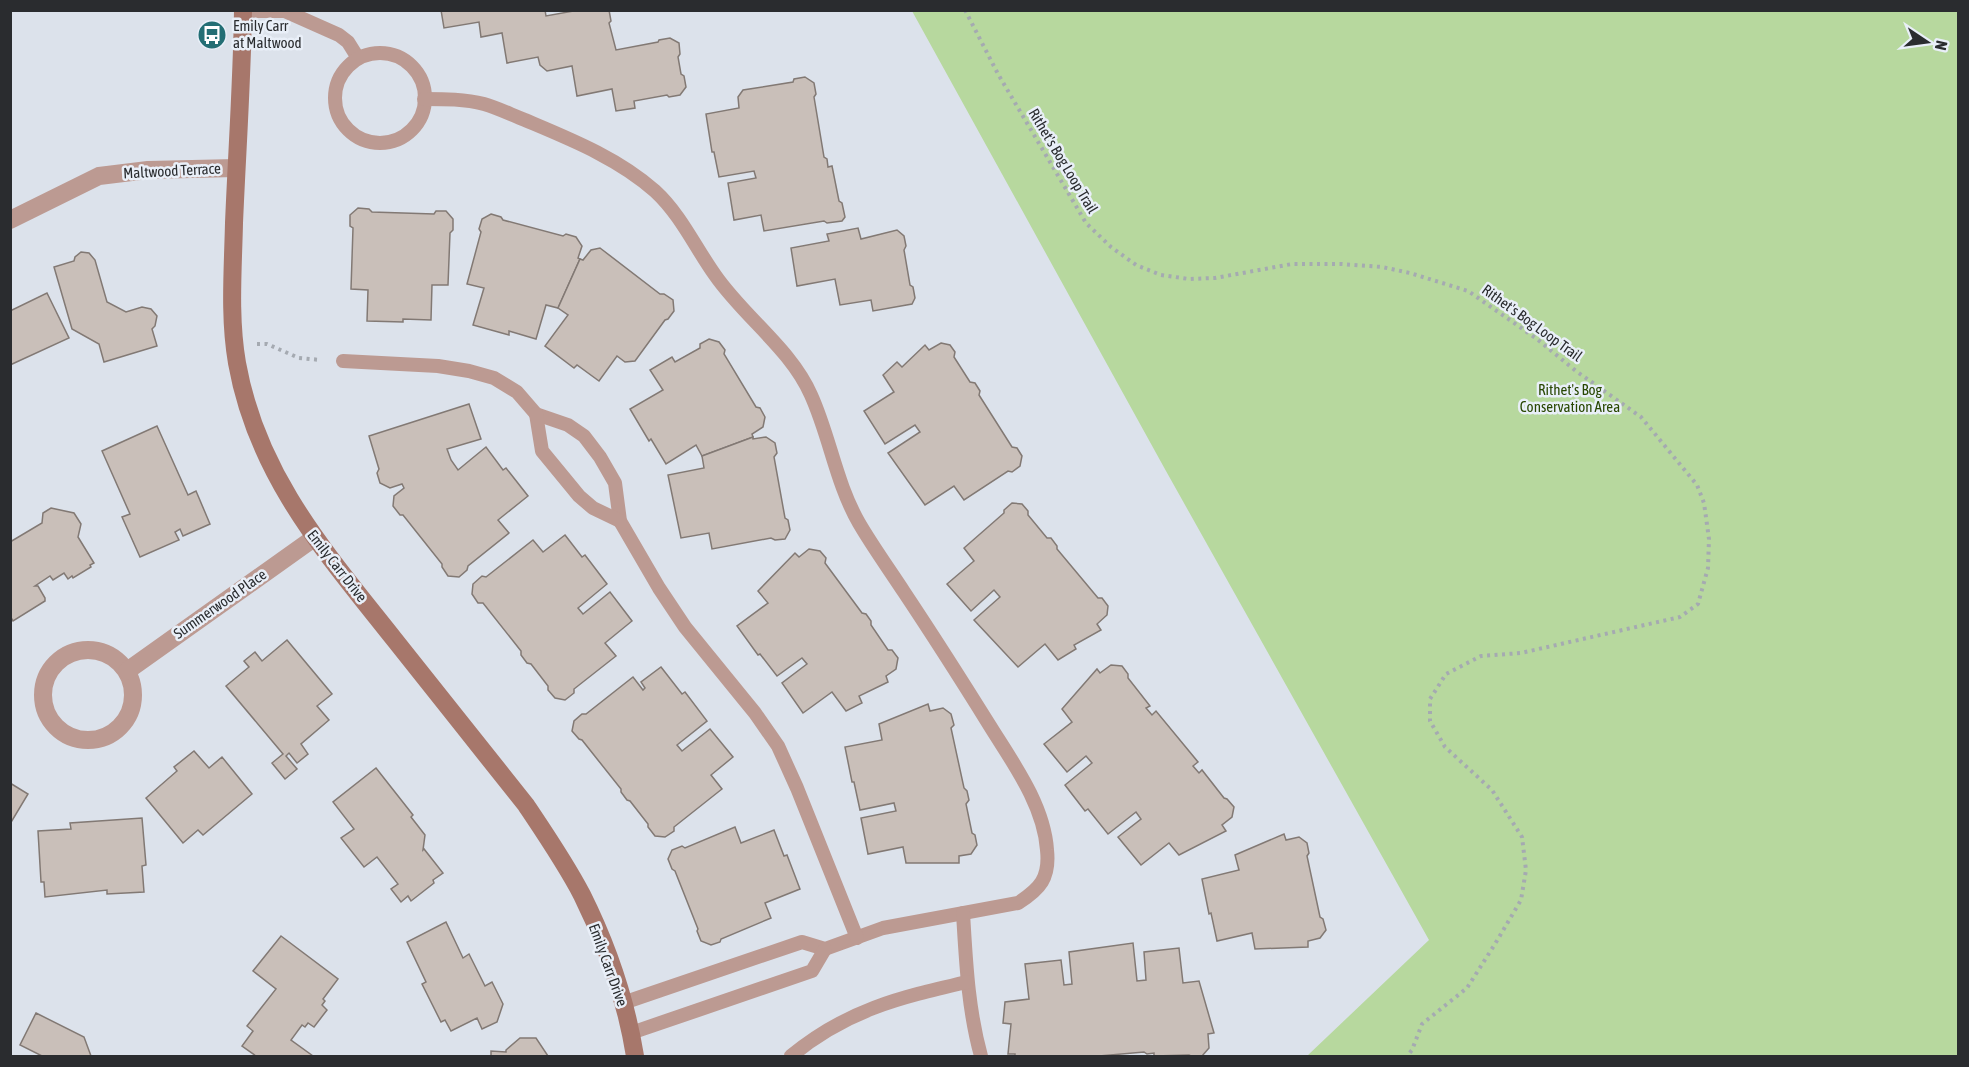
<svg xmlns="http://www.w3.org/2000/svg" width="1969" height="1067" font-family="'Asap Condensed',sans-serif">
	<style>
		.green { fill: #b7d89e }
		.building { fill: #c9bfb9; stroke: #827974; stroke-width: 1.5 }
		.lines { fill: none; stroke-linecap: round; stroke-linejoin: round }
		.path { stroke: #a5aab1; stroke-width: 4; stroke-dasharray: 3 4.5; stroke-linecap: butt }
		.lane { stroke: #bc9a92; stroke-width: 14 }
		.street { stroke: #bc9a92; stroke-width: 18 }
		.secondary { stroke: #a7776b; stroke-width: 18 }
		.labels { text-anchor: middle; stroke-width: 5; stroke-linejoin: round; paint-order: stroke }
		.poi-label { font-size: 15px; fill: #2a2c2f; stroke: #e9eff8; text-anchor: start }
		.street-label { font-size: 15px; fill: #2a2c2f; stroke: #e9eff8 }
		.park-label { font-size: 15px; fill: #284701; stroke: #e9eff8 }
	</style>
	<rect width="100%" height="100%" fill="#dce2eb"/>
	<!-- green -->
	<polygon class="green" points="912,11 1958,11 1958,1056 1307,1056 1429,940 1166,471"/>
	<!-- building -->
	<g class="building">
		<polygon points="441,10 545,10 546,16 579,10 609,10 611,21 609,23 616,50 658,42 659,40 670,38 679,43 680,54 678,57 681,74 684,76 686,87 680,95 669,97 667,95 634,101 635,108 616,111 612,89 577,96 572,66 547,71 540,65 538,57 507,63 502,33 481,37 479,22 444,28"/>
		<polygon points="805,77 814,83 816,94 814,97 824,157 827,159 828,167 832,166 839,201 842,203 845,217 842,221 827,223 824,221 764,231 761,215 734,220 728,183 756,178 754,171 719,177 714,152 712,152 706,114 739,108 738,97 743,90 793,82 794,79"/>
		<polygon points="358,208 369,209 372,212 434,214 436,211 446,211 453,219 453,230 450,233 448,285 432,285 431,320 403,319 403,322 367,321 368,290 351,289 353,228 350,226 350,215"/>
		<polygon points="491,214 501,217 503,220 563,236 566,234 576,237 582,246 578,258 580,259 558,308 546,305 536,339 509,331 509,335 473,325 484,288 467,284 481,232 479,229 482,219"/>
		<polygon points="858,228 861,239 897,230 904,236 906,246 904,250 910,285 913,287 915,298 912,304 873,311 871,300 840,305 835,279 797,286 791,248 829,241 827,234"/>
		<polygon points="600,248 660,294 664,294 673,300 674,311 668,319 665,320 635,361 625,362 617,356 599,381 577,365 574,368 545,346 568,315 558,308 580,259 583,260 591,250"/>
		<polygon points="81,252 89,253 95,260 107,302 126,312 142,307 151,309 157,316 155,326 152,329 157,346 104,362 99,344 72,329 54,267 74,261 75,257"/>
		<polygon points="47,293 69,338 10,365 10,311"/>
		<polygon points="709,339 719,342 725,350 724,354 756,407 760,408 765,417 763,427 752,434 753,437 702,456 696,445 666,464 651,439 649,441 630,409 663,390 650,370 672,357 675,362 700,348 700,344"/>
		<polygon points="941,343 950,345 955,352 954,357 970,382 975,383 980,391 979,395 1012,447 1017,448 1022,456 1020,466 1012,472 1008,471 964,500 954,486 925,505 888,453 920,432 915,425 885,444 864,411 894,392 883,375 897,362 902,367 925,345 929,350"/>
		<polygon points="469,404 481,439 447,449 451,460 458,470 486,447 503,470 506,468 528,496 498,520 509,533 468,566 467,570 459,577 448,576 442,567 442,564 403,515 400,515 393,506 394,496 404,488 402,484 390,488 380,483 377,473 379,469 369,436"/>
		<polygon points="157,426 188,495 196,491 210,524 183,536 180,529 175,532 179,540 140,557 122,517 130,514 102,451"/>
		<polygon points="753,437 753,439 766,437 775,443 777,453 774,457 785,518 788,520 790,530 785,539 775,540 771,538 712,549 709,533 681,538 668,475 704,468 702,456"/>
		<polygon points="1012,503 1022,504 1028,511 1028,515 1047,538 1051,538 1057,546 1057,549 1098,598 1102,598 1108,606 1107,615 1097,624 1101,630 1074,645 1076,649 1058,660 1045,644 1018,667 974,620 1000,597 994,590 971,611 947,584 974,561 964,548 1004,513 1004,510"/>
		<polygon points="51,508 74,513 81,524 78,537 94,563 90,565 91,567 73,578 72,576 68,579 64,573 53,580 50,576 35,586 38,586 45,598 45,601 13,621 10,616 10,542 42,523 43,513"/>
		<polygon points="565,535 582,557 585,555 607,584 578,608 583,614 610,592 632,621 605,643 616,656 574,689 574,693 565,700 555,698 548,690 548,686 531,664 527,663 521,655 521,651 483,603 478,603 472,594 473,584 482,576 486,577 533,540 543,552"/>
		<polygon points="809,549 820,551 826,558 825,563 862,613 866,614 871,621 871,625 888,650 892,650 898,658 896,669 886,676 888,682 859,696 862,703 846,711 832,692 803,713 782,683 807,664 802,658 777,676 760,654 758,655 737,626 768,603 758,591 795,553 799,557"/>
		<polygon points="287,640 332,694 317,706 329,720 301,744 308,754 297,763 289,753 286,756 297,769 285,779 272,763 283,754 226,686 249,667 244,661 255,652 262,661"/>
		<polygon points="1111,665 1122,666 1128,674 1128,678 1150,706 1146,708 1152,715 1156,711 1198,762 1193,766 1199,773 1202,770 1224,798 1227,799 1234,807 1232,817 1222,825 1226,831 1179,855 1169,843 1141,865 1118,837 1141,819 1136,812 1108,834 1088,809 1085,811 1065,785 1092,763 1086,756 1067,772 1044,744 1072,722 1062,709 1097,669 1100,673"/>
		<polygon points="661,667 682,694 685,692 707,721 677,745 682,751 710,729 733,757 711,775 722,789 674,827 674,831 665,837 655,836 648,827 648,824 630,801 627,800 621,792 621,789 582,740 579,739 572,731 574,721 582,714 586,714 633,677 643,690 645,688 641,682"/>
		<polygon points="928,704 930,711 943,708 951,714 954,725 951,728 964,788 967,791 969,800 966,804 972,833 975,835 977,845 971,854 959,856 959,863 906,863 903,847 868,854 861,818 896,811 894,803 860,810 854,782 852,782 845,747 882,740 879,724"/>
		<polygon points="194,751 209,768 222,757 252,794 203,835 198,830 183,843 146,798 177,771 174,767"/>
		<polygon points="376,768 413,815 411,817 425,835 423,850 424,849 443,873 433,880 434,883 411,901 408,896 401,902 391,889 398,884 377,857 364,867 341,838 354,829 333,802"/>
		<polygon points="10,783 28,794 10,824"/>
		<polygon points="142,818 146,865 142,866 144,892 107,894 107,890 45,897 44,882 41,882 38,831 71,829 70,823"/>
		<polygon points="735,827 741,843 774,830 784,856 787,855 800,889 765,903 771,918 721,939 720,942 711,945 701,941 697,931 698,929 675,871 672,869 668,859 672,850 682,846 685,848"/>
		<polygon points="1284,834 1286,840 1299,837 1307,843 1309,853 1307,856 1320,917 1323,919 1326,930 1320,938 1308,941 1308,947 1255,949 1252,933 1217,941 1211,913 1209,914 1202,879 1239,870 1235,855"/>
		<polygon points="446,922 463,958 469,954 485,986 492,982 503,1004 497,1022 482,1029 477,1018 451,1031 445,1020 441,1022 422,984 426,982 407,942"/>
		<polygon points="281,936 338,979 323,999 325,1001 322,1005 327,1010 314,1027 308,1023 305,1027 302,1025 291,1040 313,1056 256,1056 242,1046 253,1031 247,1026 276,989 253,971"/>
		<polygon points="1133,943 1137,981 1146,980 1144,952 1179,948 1183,983 1199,981 1214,1033 1208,1034 1209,1048 1202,1056 1191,1056 1189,1055 1154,1056 1154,1053 1147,1054 1144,1052 1099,1056 1015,1056 1015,1054 1008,1054 1011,1024 1003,1023 1005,1002 1029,999 1025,964 1061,960 1064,985 1072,984 1069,952"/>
		<polygon points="36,1013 84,1037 91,1056 42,1056 20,1045"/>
		<polygon points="520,1038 536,1038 548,1056 491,1056 491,1051 506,1052 506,1050"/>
	</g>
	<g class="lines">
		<!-- path -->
		<g class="path">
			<polyline points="965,10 998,74 1086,223 1111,247 1136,265 1161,275 1189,279 1215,278 1292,264 1341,264 1382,267 1410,273 1468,291 1537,339 1576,371 1641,417 1697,485 1704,503 1709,539 1708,568 1698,604 1680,617 1521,653 1481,656 1446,674 1430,699 1430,721 1445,747 1492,790 1522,837 1526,870 1521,900 1495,944 1467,988 1422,1024 1412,1050 1407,1056"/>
			<polyline points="257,344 267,344 299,358 321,360"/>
		</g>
		<!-- lane -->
		<g class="lane">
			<polyline points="243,11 285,11 339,35 348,42 358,58"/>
			<circle cx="380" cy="98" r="45"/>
			<path d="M424 99C445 99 465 99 484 104 498 108 512 115 525 120 570 139 618 158 655 191 681 215 695 247 715 275 744 317 791 349 811 395 830 437 836 483 859 523 873 547 889 569 904 592 934 637 962 681 990 726 1013 763 1044 805 1047 850 1050 878 1040 889 1018 903L883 928 825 949 802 942 623 1003"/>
			<polyline points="343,361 438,366 469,371 494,378 517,392 536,414 568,425 584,436 600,457 615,483 620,521 659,588 685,627 755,713 778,746 797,788 857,938"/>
			<polyline points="536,414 542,451 579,496 593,508 620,521"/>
			<path d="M963 913C966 962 968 1009 981 1056"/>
			<polyline points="631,1033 812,971 825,949"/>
			<path d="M791 1056C847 1010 898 998 967 982"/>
		</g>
		<!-- street -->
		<g class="street">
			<polyline points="10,220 99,176 148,170 236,168"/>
			<circle cx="88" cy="695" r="45"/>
			<polyline points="127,671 314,538"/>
		</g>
		<!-- secondary -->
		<path class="secondary" d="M243 10C242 81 237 152 234 223 233 269 229 317 237 363 257 476 326 553 394 639 438 694 482 750 526 805 546 835 566 864 582 895 607 945 626 1001 635 1056"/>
	</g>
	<!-- icons -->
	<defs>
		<g id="bus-disc" transform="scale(1.5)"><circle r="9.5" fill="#236e74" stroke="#e9eff8"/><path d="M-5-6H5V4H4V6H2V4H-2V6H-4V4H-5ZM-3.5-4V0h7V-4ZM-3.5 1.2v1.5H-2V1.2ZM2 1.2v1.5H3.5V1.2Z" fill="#fff"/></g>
	</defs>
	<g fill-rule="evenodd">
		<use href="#bus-disc" x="212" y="35"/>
	</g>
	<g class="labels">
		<!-- poi labels -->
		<g class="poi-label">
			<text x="233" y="31">Emily Carr<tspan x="233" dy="17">at Maltwood</tspan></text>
		</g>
		<!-- street labels -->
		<g class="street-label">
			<text transform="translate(1063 161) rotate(59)" y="5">Rithet's Bog Loop Trail</text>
			<text transform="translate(172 171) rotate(-3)" y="5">Maltwood Terrace</text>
			<text transform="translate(1532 323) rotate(36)" y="5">Rithet's Bog Loop Trail</text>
			<text transform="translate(337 566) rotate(52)" y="5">Emily Carr Drive</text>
			<text transform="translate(220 604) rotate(-35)" y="5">Summerwood Place</text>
			<text transform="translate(608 965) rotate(70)" y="5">Emily Carr Drive</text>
		</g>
		<!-- park labels -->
		<g class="park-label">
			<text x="1570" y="395">Rithet's Bog<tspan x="1570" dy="17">Conservation Area</tspan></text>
		</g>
	</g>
	<!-- border -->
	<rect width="1969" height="1067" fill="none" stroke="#2a2c2f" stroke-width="24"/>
	<!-- north arrow -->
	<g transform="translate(1927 42) rotate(103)" stroke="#e9eff8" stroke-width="4.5" paint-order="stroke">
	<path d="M0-4.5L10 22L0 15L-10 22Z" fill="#2a2c2f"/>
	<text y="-9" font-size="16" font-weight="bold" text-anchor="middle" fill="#2a2c2f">N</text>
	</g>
</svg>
